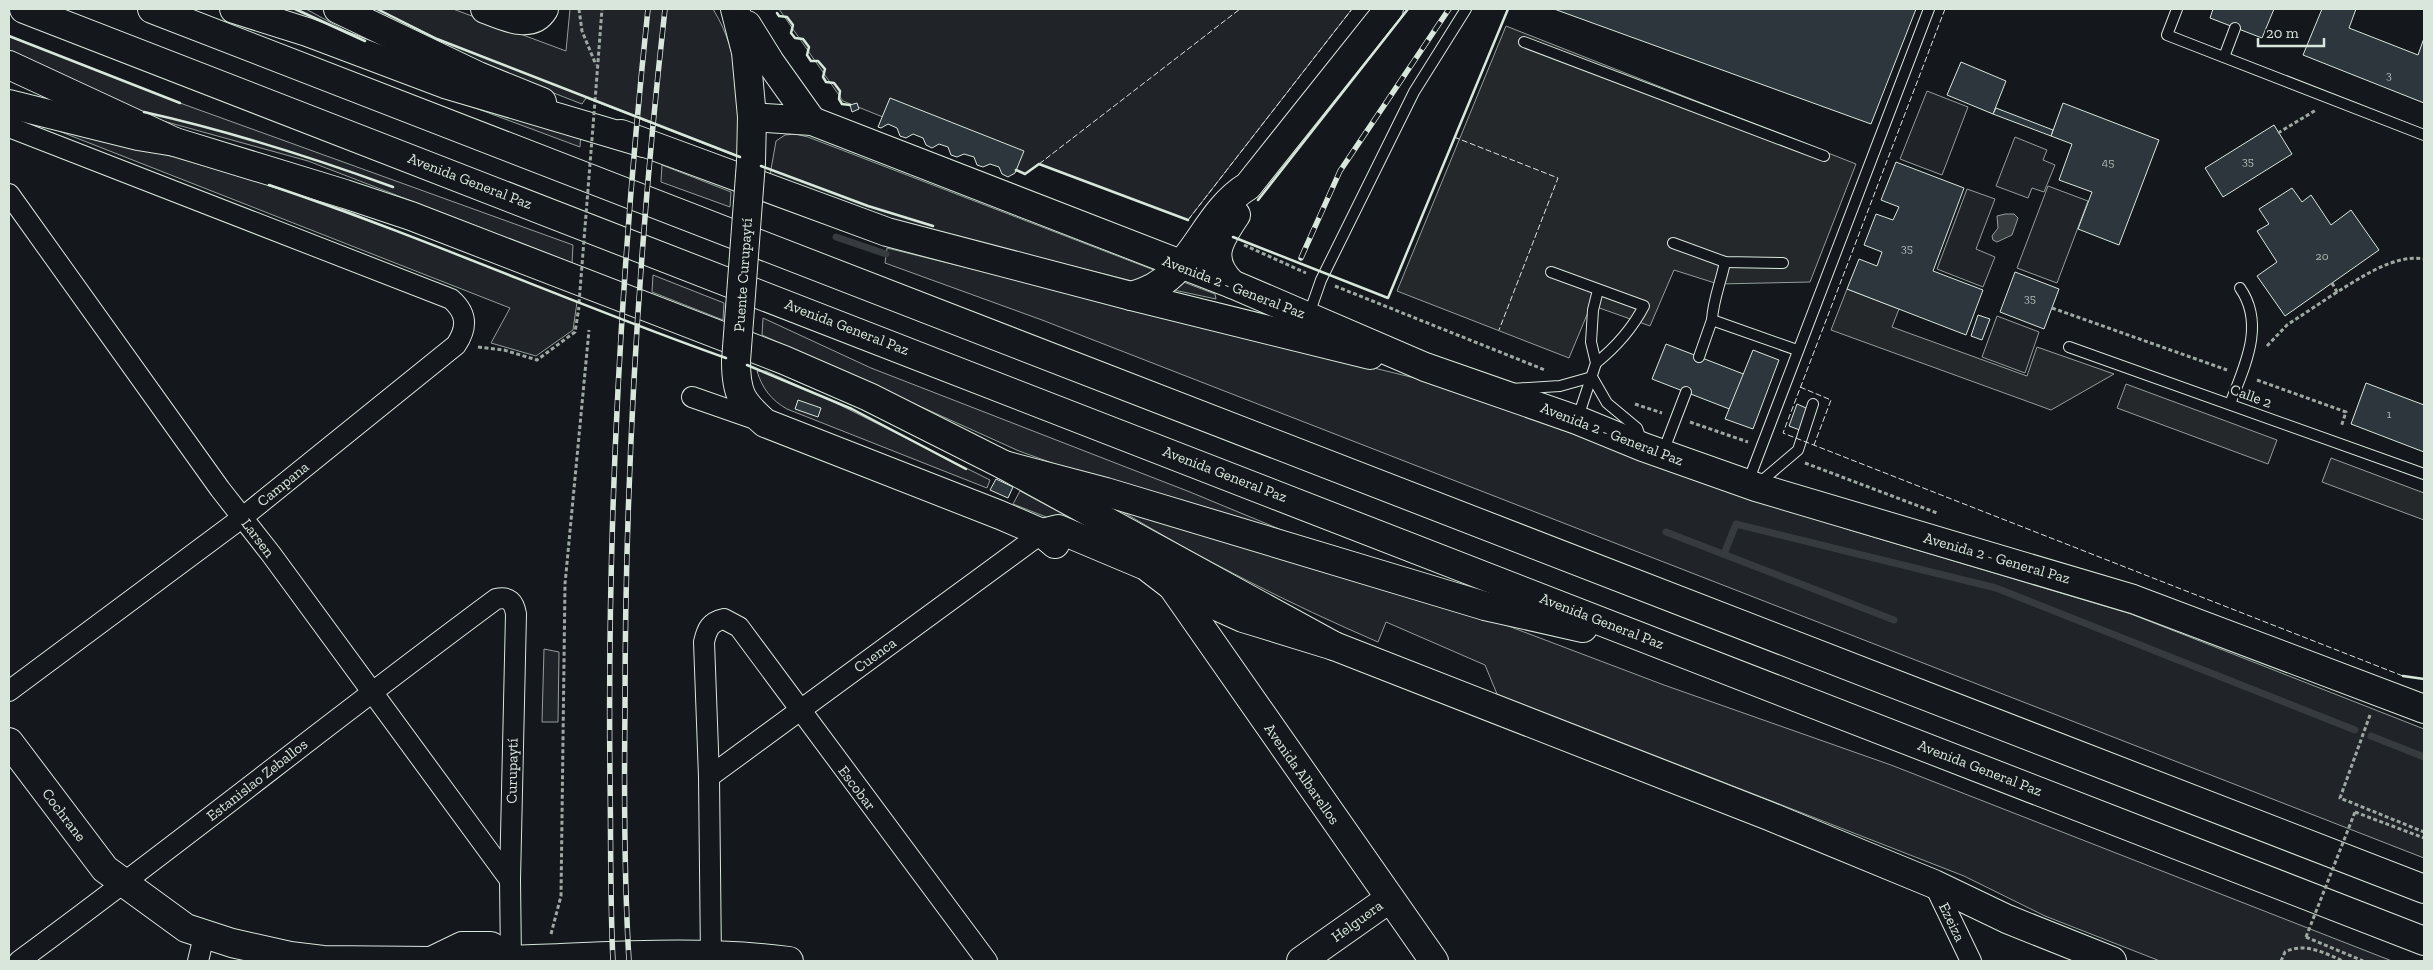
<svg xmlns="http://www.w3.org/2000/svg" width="2433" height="970" font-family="'Zilla Slab',serif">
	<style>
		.green { fill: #202428; stroke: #939e99 }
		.parking { fill: #24282b; stroke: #939e99 }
		.water { fill: #363b3e; stroke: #939e99 }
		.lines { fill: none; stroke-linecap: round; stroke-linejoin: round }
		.stream { stroke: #363b3e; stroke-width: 7 }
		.building { fill: #2c363c; stroke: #d8e6dc }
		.lane-casing { stroke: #d8e6dc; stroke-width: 12 }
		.street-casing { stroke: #d8e6dc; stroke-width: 22 }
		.secondary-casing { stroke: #d8e6dc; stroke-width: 30 }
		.highway-casing { stroke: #d8e6dc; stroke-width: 30 }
		.path { stroke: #9da8a2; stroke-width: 3; stroke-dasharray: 4 2.5; stroke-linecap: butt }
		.lane { stroke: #14181c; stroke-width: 10 }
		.street { stroke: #14181c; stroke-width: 20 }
		.secondary { stroke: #14181c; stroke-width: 28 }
		.highway { stroke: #14181c; stroke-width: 28 }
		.rail-casing { stroke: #d8e6dc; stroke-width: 5.5 }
		.rail { stroke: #14181c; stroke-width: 4; stroke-dasharray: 11; stroke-linecap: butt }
		.secondary-bridge-casing { stroke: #d8e6dc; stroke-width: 30; stroke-linecap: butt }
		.path-bridge { stroke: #9da8a2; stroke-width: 3; stroke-dasharray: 4 2.5; stroke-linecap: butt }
		.secondary-bridge { stroke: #14181c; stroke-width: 28 }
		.fence { stroke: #d8e6dc; stroke-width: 1; stroke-dasharray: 6 2.5; stroke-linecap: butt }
		.wall { stroke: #d8e6dc; stroke-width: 2.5 }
		.labels { text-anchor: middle; stroke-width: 4; stroke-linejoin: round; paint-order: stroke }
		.number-label { font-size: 12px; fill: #adbab4 }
		.street-label { font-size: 15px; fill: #d8e6dc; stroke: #14181c }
	</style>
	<rect width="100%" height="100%" fill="#14181c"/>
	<!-- green -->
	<g class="green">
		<polygon points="277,9 306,9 366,42"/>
		<path d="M361 9H453L566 51 570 9H713C743 58 737 102 738 157L586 98 582 104 494 70Z"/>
		<polygon points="779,9 1352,9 1188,220 1039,164 1025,174 843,101"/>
		<polygon points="9,36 180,103 573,245 572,263 308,161 145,116 9,56"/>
		<polygon points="427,90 581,131 580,147"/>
		<polygon points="1927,91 1968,107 1942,175 1900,159"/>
		<polygon points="46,126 153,151 269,185 347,211 577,302 573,330 536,356 491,343 510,308"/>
		<polygon points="795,134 808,137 1159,272 1140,283 901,223 770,175 776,141 785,135"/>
		<polygon points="2015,137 2047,150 2043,160 2055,165 2044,192 2032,188 2028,198 1996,186"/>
		<polygon points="662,165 731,192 730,207 661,182"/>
		<polygon points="2048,186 2088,201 2057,283 2017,268"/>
		<polygon points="1967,189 1995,199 1976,249 1995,257 1983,287 1937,269"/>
		<polygon points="887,248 1439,384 1667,469 1850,530 2131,614 2424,729 2424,858 1042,320 885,263"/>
		<polygon points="653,275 724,303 723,320 652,292"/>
		<polygon points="1178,280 1215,294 1216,299 1169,289"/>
		<polygon points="1997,316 2039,332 2025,373 1982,357"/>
		<polygon points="763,318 871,368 1190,492 1318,545 1113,485 1019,451 762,335"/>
		<path d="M757 371H766L832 401 990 480 987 488 787 409C771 400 762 388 757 371Z"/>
		<polygon points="1020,491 1128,549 1013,504"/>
		<path d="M1124 509 1495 621 1664 685 1891 765 2392 961H2160L2045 916 1964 876 1497 694 1485 665 1386 622 1378 642C1290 604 1205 561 1123 512Z"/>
		<polygon points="544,649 559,652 558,722 542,722"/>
	</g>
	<!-- parking -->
	<g class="parking">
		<polygon points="1506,26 1856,164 1810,282 1718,284 1674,270 1650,326 1591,305 1569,358 1397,291"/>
		<polygon points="1847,289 1899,309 1892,327 2027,376 2037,347 2114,374 2051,410 1831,330"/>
		<polygon points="2126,384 2277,440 2268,464 2117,408"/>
		<polygon points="2331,458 2424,493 2424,520 2322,482"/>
	</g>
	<!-- water -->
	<polygon class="water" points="2005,214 2014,214 2018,218 2012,235 1997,242 1993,240 1992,236 1998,228 1997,216"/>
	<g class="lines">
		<!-- stream -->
		<g class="stream">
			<polyline points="836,237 886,254"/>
			<polyline points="1666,532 1894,620"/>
			<polyline points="1724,554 1736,524 1996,588 2355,730"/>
			<polyline points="2371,736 2424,757"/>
		</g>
	</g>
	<!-- building -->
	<g class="building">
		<polygon points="1554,9 1916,9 1871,124"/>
		<polygon points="2213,9 2274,9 2262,38 2210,18"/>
		<polygon points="2322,9 2356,9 2349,28 2418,55 2424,38 2424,103 2303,55"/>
		<polygon points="1961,62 2006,81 1993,114 1947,95"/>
		<polygon points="890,98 1024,151 1015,173 1008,177 1002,174 999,167 990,164 983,167 977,165 974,157 964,154 957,157 951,155 948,147 939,144 932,148 926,145 923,138 913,134 906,138 900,136 897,128 888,124 881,128 878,127"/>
		<polygon points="857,103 859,109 852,112 850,105"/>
		<polygon points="2063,103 2159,140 2119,245 2078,229 2092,192 2059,180 2072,144 2051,136"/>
		<polygon points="1996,108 2053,130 2051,136 1993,114"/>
		<polygon points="2274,125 2292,154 2223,197 2205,168"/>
		<polygon points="1896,162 1964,188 1933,271 1983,290 1966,335 1847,289 1859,259 1877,266 1882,252 1864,245 1876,214 1893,220 1899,207 1881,200"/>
		<polygon points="2292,188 2302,202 2311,195 2331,225 2351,210 2379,250 2285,316 2257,276 2277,262 2257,231 2269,224 2259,209"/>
		<polygon points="2015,272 2059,289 2044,329 2000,312"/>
		<polygon points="1978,315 1990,319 1982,340 1971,336"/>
		<polygon points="1666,344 1746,375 1732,410 1652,379"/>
		<polygon points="1753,350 1779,360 1753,429 1725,419"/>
		<polygon points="2366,383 2424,405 2424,452 2351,424"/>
		<polygon points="798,400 821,408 818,417 795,409"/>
		<polygon points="1797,404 1813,411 1805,432 1789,426"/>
		<polygon points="996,479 1013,487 1008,498 990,490"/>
	</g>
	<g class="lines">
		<!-- lane casing -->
		<g class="lane-casing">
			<g id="lane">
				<polyline points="2177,9 2167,35 2424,135"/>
				<polyline points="1524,42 1824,156"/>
				<polyline points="2224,57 2235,28"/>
				<polyline points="1673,243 1725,262 1783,263"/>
				<path d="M1551 272 1644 306C1632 329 1616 347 1596 363"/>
				<polyline points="1308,317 1321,280 1414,92 1466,9"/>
				<path d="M1712 320C1713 300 1721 282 1725 262"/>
				<polyline points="2069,347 2424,474"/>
				<polyline points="1699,357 1712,320 1797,350"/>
				<polyline points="1592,377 1607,403 1637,428 1642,442"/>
				<polyline points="1512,389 1560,386 1592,377"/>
				<path d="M2230 404C2244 367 2266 325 2240 288"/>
				<polyline points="1577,420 1596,363 1591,342 1593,310 1598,290"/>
				<polyline points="1663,452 1686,392"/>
				<polyline points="1748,482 1929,9"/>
				<polyline points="1758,484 1798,450 1813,404"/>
			</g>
		</g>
		<!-- street casing -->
		<g class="street-casing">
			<g id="street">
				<path d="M9 127 451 299C467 313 468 327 456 345L243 517 9 691"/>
				<polyline points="9,194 220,489 271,554 510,880"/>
				<polyline points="692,397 761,421"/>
				<polyline points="709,777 1042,533"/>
				<polyline points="1934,884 1971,961"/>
				<path d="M19 961C180 843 335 718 496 599 509 596 514 602 516 614L510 880 511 960"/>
				<polyline points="198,961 204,936"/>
				<path d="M711 961 709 777 704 642C707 629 710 622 724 619L739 627 987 961"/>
			</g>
		</g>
		<!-- secondary casing -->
		<g class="secondary-casing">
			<g id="secondary">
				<polyline points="338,9 478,76 542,102"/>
				<path d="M485 9C502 15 531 31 544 9"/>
				<polyline points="735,9 746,52 752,117 751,162"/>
				<polyline points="747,25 770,62 812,121"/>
				<polyline points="9,104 138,136 175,142 345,194 411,216 784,360 869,397 1004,465 1334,646"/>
				<polyline points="752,117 812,121 1232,284 1425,367 1577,420 1643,447 1756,487 2133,599 2424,709"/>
				<polyline points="621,134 887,232 1131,296 1370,355"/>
				<path d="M1232 284C1206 259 1219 240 1236 215"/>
				<path d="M1131 296C1194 281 1199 216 1248 186L1389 9"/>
				<path d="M736 361C736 393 741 402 765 423L1000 515 1042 533 1055 544"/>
				<polyline points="1042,533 1058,529 1146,566 1172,586 1243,618 1334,646 1769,816 1934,884 2007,919 2112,961"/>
				<polyline points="1172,586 1434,961"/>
				<path d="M9 742 105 869 186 928 232 943 290 956 323 960 431 961 462 946H491L511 960C603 957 697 949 789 961"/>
				<polyline points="1301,961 1389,899"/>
			</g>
		</g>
		<!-- highway casing -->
		<g class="highway-casing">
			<g id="highway">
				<polyline points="24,9 2424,941"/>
				<polyline points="152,9 2424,889"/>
				<polyline points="234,9 307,32 445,84 644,143"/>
				<polyline points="9,65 175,142"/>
				<polyline points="1004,465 1106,492 1485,606 1583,628"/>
			</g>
		</g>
		<!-- path -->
		<g class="path">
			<polyline points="579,9 582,31 596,65"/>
			<polyline points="595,101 602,9"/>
			<polyline points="2278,133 2316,110"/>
			<polyline points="1244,245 1306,273"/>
			<path d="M2332 283 2337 292C2362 277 2394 254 2424 259"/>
			<polyline points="1335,286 1545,370"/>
			<polyline points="2052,308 2227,370"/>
			<polyline points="2267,346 2287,325 2337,292"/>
			<polyline points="478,347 504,350 537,360 575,332 579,307"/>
			<polyline points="2257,380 2346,412 2341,427"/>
			<polyline points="1635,404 1662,413"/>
			<polyline points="1690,422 1748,442"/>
			<polyline points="1805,463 1937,513"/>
			<polyline points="2370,715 2340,798 2424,832"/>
			<polyline points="2355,812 2424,838"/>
			<polyline points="551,934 561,896 565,584 589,330"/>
			<polyline points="2306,937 2363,961"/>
			<path d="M2281 961 2285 952C2304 942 2325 953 2343 961"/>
		</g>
		<!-- lane -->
		<use href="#lane" class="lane"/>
		<!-- street -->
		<use href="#street" class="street"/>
		<!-- secondary -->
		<use href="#secondary" class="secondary"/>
		<!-- highway -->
		<use href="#highway" class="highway"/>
		<!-- rail casing -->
		<g class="rail-casing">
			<g id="rail">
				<polyline points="1301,258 1340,171 1449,9"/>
				<path d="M613 961C610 901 611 840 610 779 607 522 621 265 648 9"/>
				<path d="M629 961C624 877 624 792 625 707 625 474 639 241 665 9"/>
			</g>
		</g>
		<!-- rail -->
		<use href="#rail" class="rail"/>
		<!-- secondary-bridge casing -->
		<g class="secondary-bridge-casing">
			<polyline id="secondary-bridge" points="736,361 751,162"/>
		</g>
		<!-- path-bridge -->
		<g class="path-bridge">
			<polyline points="579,303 595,101"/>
			<polyline points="2306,937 2355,812"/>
		</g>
		<!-- secondary-bridge -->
		<use href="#secondary-bridge" class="secondary-bridge"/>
		<!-- fence -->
		<g class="fence">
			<polyline points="1945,9 1783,433 2403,676"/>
			<polyline points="1454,137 1558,178 1499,330"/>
			<polyline points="1039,164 1240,9"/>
			<polyline points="1188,220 1352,9"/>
			<polyline points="1800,387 1831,400 1814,445"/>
		</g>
		<!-- wall -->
		<g class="wall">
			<polyline points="295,9 365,41"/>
			<polyline points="377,9 437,39 740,157"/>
			<polyline points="777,13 779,16 787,17 793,25 791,33 795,38 803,39 809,47 807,55 811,61 818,61 825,69 823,77 826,82 834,83 840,91 839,99 842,104 850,105"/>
			<polyline points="9,36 180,103"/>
			<path d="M144 112C229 131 311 157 393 187"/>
			<polyline points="761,166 868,206 933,226"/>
			<polyline points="1016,170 1025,174 1039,164 1188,220"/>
			<path d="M269 185C424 237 573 304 726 358"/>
			<polyline points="1258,200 1408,9"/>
			<polyline points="1233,237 1388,298 1508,9"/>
			<polyline points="747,365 852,409 966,469"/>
			<polyline points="2403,676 2424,679"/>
		</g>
	</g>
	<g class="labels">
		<!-- number labels -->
		<g class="number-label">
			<text x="2389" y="79">3</text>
			<text x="2248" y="165">35</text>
			<text x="2108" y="166">45</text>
			<text x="1907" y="252">35</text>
			<text x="2322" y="260">20</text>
			<text x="2030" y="302">35</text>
			<text x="2389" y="418">1</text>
		</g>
		<!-- street labels -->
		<g class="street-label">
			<text transform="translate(470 181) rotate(21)" y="5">Avenida General Paz</text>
			<text transform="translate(743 275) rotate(-86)" y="5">Puente Curupaytí</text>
			<text transform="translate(1234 287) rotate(21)" y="5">Avenida 2 - General Paz</text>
			<text transform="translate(847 327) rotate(21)" y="5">Avenida General Paz</text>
			<text transform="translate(2251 396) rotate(20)" y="5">Calle 2</text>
			<text transform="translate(1612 434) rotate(21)" y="5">Avenida 2 - General Paz</text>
			<text transform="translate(1225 474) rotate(21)" y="5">Avenida General Paz</text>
			<text transform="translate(283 484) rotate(-39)" y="5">Campana</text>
			<text transform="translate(258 538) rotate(53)" y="5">Larsen</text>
			<text transform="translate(1997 558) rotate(16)" y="5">Avenida 2 - General Paz</text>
			<text transform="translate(1602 621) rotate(21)" y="5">Avenida General Paz</text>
			<text transform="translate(875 655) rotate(-36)" y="5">Cuenca</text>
			<text transform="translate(1980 768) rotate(21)" y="5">Avenida General Paz</text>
			<text transform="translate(512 771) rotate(-89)" y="5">Curupaytí</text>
			<text transform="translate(1302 774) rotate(55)" y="5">Avenida Albarellos</text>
			<text transform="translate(257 780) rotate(-38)" y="5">Estanislao Zeballos</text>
			<text transform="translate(857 788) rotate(53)" y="5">Escobar</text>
			<text transform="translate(64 815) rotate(53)" y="5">Cochrane</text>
			<text transform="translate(1357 921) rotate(-36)" y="5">Helguera</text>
			<text transform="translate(1952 922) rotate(64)" y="5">Ezeiza</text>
		</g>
	</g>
	<!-- border -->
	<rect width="2433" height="970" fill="none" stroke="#d8e6dc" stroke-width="20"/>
	<!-- scale -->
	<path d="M2258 38v8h66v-8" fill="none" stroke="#d8e6dc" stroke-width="2.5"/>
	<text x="2266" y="38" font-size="15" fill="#d8e6dc" stroke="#14181c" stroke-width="4" paint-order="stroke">20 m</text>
</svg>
